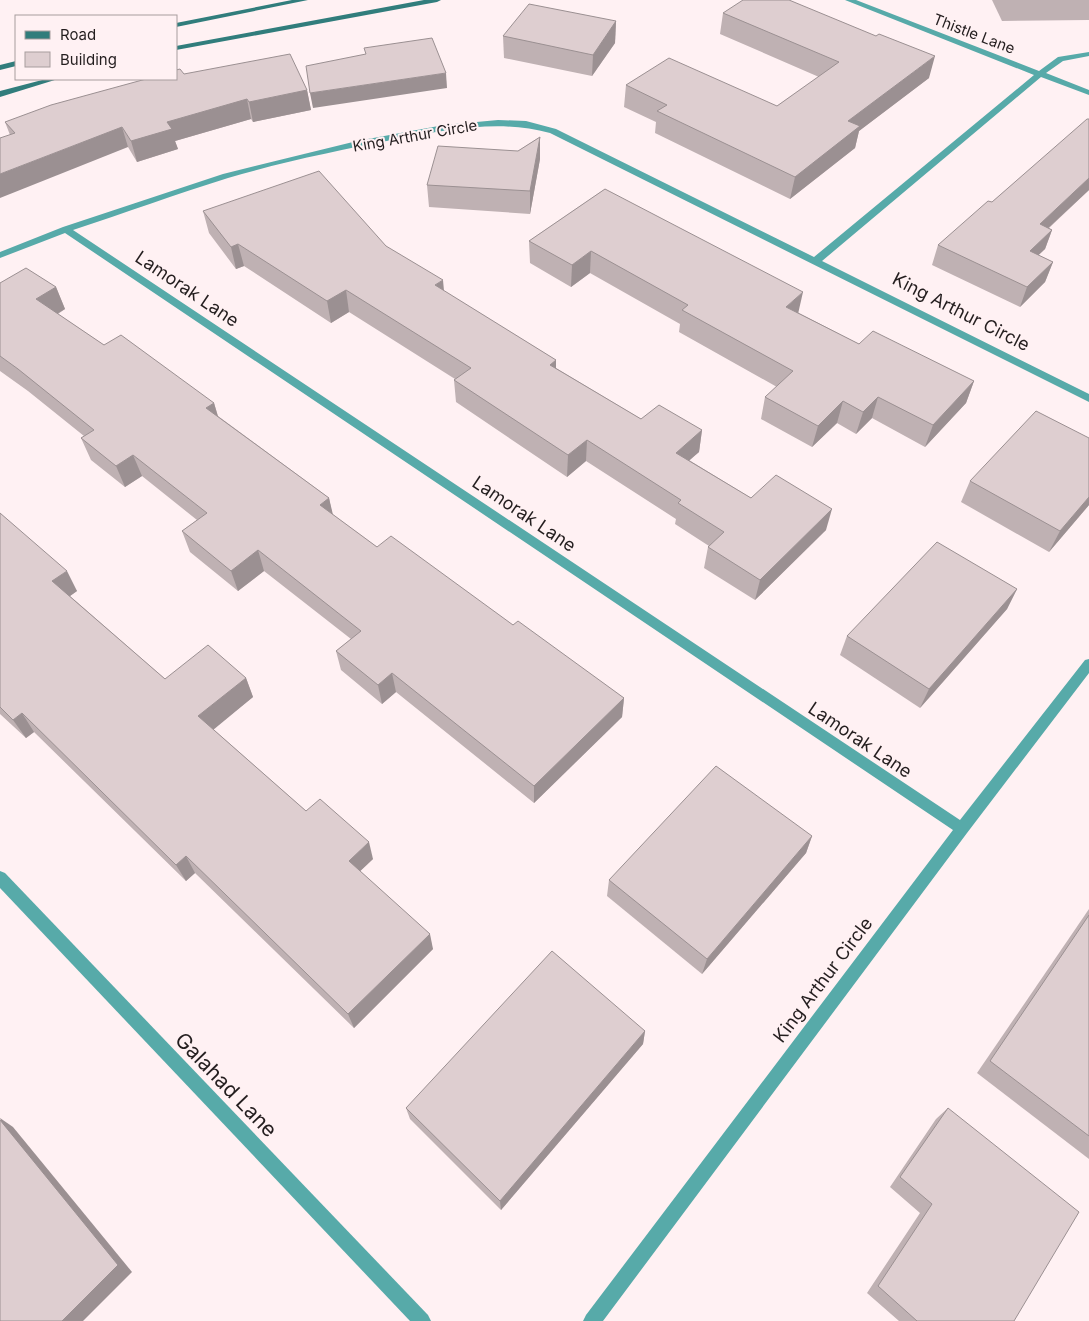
<svg xmlns="http://www.w3.org/2000/svg" width="1089" height="1321" font-family="Inter,sans-serif">
	<style>
		.lines { fill: none; stroke-linecap: round; stroke-linejoin: round }
		.street { fill: #57aaa9; fill-rule: evenodd }
		.secondary { fill: #317d7c; fill-rule: evenodd }
		.wall { fill: #bfb1b3 }
		.shaded-wall { fill: #9b9092 }
		.building { fill: #deced0; stroke: #9b9092 }
		.labels { text-anchor: middle; stroke-width: 4; stroke-linejoin: round; paint-order: stroke }
		.far-street-label { font-size: 15px; fill: #241e1f; stroke: #fff1f3 }
		.street-label { font-size: 18px; fill: #241e1f; stroke: #fff1f3 }
		.near-street-label { font-size: 21px; fill: #241e1f; stroke: #fff1f3 }
	</style>
	<rect width="100%" height="100%" fill="#fff1f3"/>
	<g class="lines">
		<!-- street -->
		<g class="street">
			<path d="M845 0H856L1039 71 1058 57 1089 52V56L1063 61 1046 73 1089 90V95L1041 77 822 261 1089 394V402L550 133C499 119 448 130 397 139 340 150 282 162 228 178 176 194 125 213 73 230L960 820 1085 660 1089 659V673L967 833 603 1321H583L586 1315 953 830 65 233 0 258V252L63 227 223 174 357 141 444 125 498 120 526 121 556 129 814 257 1034 75Z"/>
			<polygon points="0,871 5,873 428,1315 431,1321 410,1321 0,888"/>
		</g>
		<!-- secondary -->
		<g class="secondary">
			<polygon points="292,0 308,0 176,27 176,23"/>
			<polygon points="424,0 441,0 437,2 176,50 176,46"/>
			<polygon points="16,61 16,66 0,70 0,65"/>
			<polygon points="46,79 58,79 0,97 0,91"/>
		</g>
	</g>
	<!-- wall -->
	<g class="wall">
		<polygon points="992,0 1089,0 1089,20 1002,21"/>
		<polygon points="723,13 929,78 859,131 855,148 790,199 655,133 656,122 624,107 626,85 777,106 819,77 720,34"/>
		<polygon points="616,21 615,43 592,76 504,58 503,36"/>
		<polygon points="184,74 307,90 311,110 253,122 251,119 175,141 178,149 137,162 128,147 10,135 5,122"/>
		<polygon points="1089,119 1089,190 1049,228 1052,230 1045,249 1038,255 1053,262 1045,282 1020,307 932,265 938,245 992,202"/>
		<polygon points="540,137 540,159 530,214 429,207 427,185 518,151"/>
		<polygon points="605,189 799,313 859,344 974,381 966,403 925,447 872,418 856,434 837,423 812,447 761,419 765,397 777,387 679,332 680,324 590,273 571,287 530,263 529,241"/>
		<polygon points="203,211 386,246 444,291 556,360 556,368 641,419 702,430 699,452 689,460 751,498 826,530 755,600 704,568 708,547 709,546 675,524 676,519 586,461 567,477 456,402 454,380 455,379 349,312 331,323 244,266 236,269 209,233"/>
		<polygon points="0,283 56,287 65,309 58,314 104,345 214,403 218,416 329,498 332,514 377,547 513,625 624,698 622,717 534,803 396,692 382,704 341,670 336,651 351,639 264,571 238,591 190,552 182,531 197,520 142,476 125,487 91,460 81,438 84,436 28,391 0,371"/>
		<polygon points="1089,438 1089,505 1049,552 961,502 970,481"/>
		<polygon points="0,513 77,591 70,596 165,679 246,678 253,697 213,729 306,811 373,859 360,871 433,949 354,1028 195,873 186,881 34,732 26,738 0,714"/>
		<polygon points="1017,589 1007,609 920,708 840,655 847,636"/>
		<polygon points="812,836 806,853 702,974 607,896 609,880"/>
		<polygon points="1089,909 1089,1159 977,1073"/>
		<polygon points="645,1031 643,1044 501,1210 410,1119 406,1108"/>
		<polygon points="948,1108 1014,1321 899,1321 867,1293 920,1213 890,1187 936,1119"/>
	</g>
	<!-- shaded-wall -->
	<g class="shaded-wall">
		<polygon points="616,21 615,43 592,76 593,55"/>
		<polygon points="935,56 929,78 859,131 855,148 790,199 795,177 848,121"/>
		<polygon points="446,73 447,88 313,108 310,93"/>
		<polygon points="307,90 311,110 253,122 249,102"/>
		<polygon points="247,99 251,119 175,141 178,149 137,162 131,141 167,122"/>
		<polygon points="122,127 128,147 0,198 0,174"/>
		<polygon points="540,137 540,159 530,214 530,191"/>
		<polygon points="1089,178 1089,190 1032,243 1040,224"/>
		<polygon points="1052,230 1045,249 1022,271 1030,251"/>
		<polygon points="238,244 244,266 236,269 231,247"/>
		<polygon points="591,251 590,273 571,287 572,265"/>
		<polygon points="1053,262 1045,282 1020,307 1027,287"/>
		<polygon points="443,280 445,302 435,285"/>
		<polygon points="56,287 65,309 45,321 36,299"/>
		<polygon points="346,290 349,312 331,323 327,301"/>
		<polygon points="803,292 798,314 786,307"/>
		<polygon points="556,360 556,382 550,365"/>
		<polygon points="974,381 966,403 925,447 933,425"/>
		<polygon points="878,397 872,418 856,434 863,412"/>
		<polygon points="843,401 837,423 812,447 818,426"/>
		<polygon points="214,403 220,424 206,408"/>
		<polygon points="702,430 699,452 674,474 676,453"/>
		<polygon points="587,440 586,461 567,477 568,455"/>
		<polygon points="133,455 142,476 125,487 116,466"/>
		<polygon points="1089,497 1089,505 1049,552 1060,531"/>
		<polygon points="329,498 334,519 320,505"/>
		<polygon points="832,509 826,530 755,600 760,580"/>
		<polygon points="258,550 264,571 238,591 231,571"/>
		<polygon points="67,571 77,591 63,601 52,581"/>
		<polygon points="1017,589 1007,609 920,708 929,689"/>
		<polygon points="392,673 396,692 382,704 378,685"/>
		<polygon points="246,678 253,697 207,735 198,716"/>
		<polygon points="624,698 622,717 534,803 534,786"/>
		<polygon points="22,713 34,732 26,738 13,720"/>
		<polygon points="812,836 806,853 702,974 707,959"/>
		<polygon points="369,842 373,859 354,877 349,861"/>
		<polygon points="186,856 195,873 186,881 176,865"/>
		<polygon points="430,934 433,949 354,1028 348,1014"/>
		<polygon points="645,1031 643,1044 501,1210 500,1201"/>
		<polygon points="0,1118 13,1127 132,1272 83,1321 62,1321"/>
	</g>
	<!-- building -->
	<g class="building">
		<polygon points="743,0 789,0 876,36 879,34 935,56 848,121 860,126 795,177 657,111 667,105 626,85 669,58 777,106 839,62 723,13"/>
		<polygon points="529,4 616,21 593,55 503,36"/>
		<polygon points="432,38 446,73 310,93 306,66 366,54 364,48"/>
		<polygon points="290,54 307,90 249,102 247,99 167,122 172,129 131,141 122,127 0,174 0,138 15,133 5,122 51,105 146,79 176,79 176,70 180,69 184,74"/>
		<polygon points="1087,119 1089,119 1089,178 1040,224 1052,230 1030,251 1053,262 1027,287 938,245 988,201 992,202"/>
		<polygon points="540,137 530,191 427,185 438,146 518,151"/>
		<polygon points="319,171 386,246 443,280 435,285 556,360 550,365 641,419 659,405 702,430 676,453 751,498 776,475 832,509 760,580 708,547 724,532 678,503 681,500 587,440 568,455 454,380 471,368 346,290 327,301 238,244 231,247 203,211"/>
		<polygon points="605,189 803,292 786,307 859,344 873,331 974,381 933,425 878,397 863,412 843,401 818,426 765,397 793,371 682,310 688,305 591,251 572,265 529,241"/>
		<polygon points="26,268 56,287 36,299 104,345 121,335 214,403 206,408 329,498 320,505 377,547 391,536 513,625 518,621 624,698 534,786 392,673 378,685 336,651 361,631 258,550 231,571 182,531 207,513 133,455 116,466 81,438 94,430 18,369 0,356 0,283"/>
		<polygon points="1036,411 1089,438 1089,497 1060,531 970,481"/>
		<polygon points="0,513 67,571 52,581 165,679 208,645 246,678 198,716 306,811 320,799 369,842 349,861 430,934 348,1014 186,856 176,865 22,713 13,720 0,707"/>
		<polygon points="937,542 1017,589 929,689 847,636"/>
		<polygon points="716,766 812,836 707,959 609,880"/>
		<polygon points="1089,915 1089,1136 990,1061"/>
		<polygon points="552,951 645,1031 500,1201 406,1108"/>
		<polygon points="948,1108 1079,1212 1014,1321 917,1321 878,1286 932,1204 900,1177"/>
		<polygon points="0,1120 118,1265 62,1321 0,1321"/>
	</g>
	<g class="labels">
		<!-- far-street labels -->
		<g class="far-street-label">
			<text transform="translate(974 34) rotate(21)" y="5">Thistle Lane</text>
			<text transform="translate(415 136) rotate(-10)" y="5">King Arthur Circle</text>
		</g>
		<!-- street labels -->
		<g class="street-label">
			<text transform="translate(187 289) rotate(34)" y="6">Lamorak Lane</text>
			<text transform="translate(961 312) rotate(27)" y="6">King Arthur Circle</text>
			<text transform="translate(524 514) rotate(34)" y="6">Lamorak Lane</text>
			<text transform="translate(860 740) rotate(34)" y="6">Lamorak Lane</text>
			<text transform="translate(823 980) rotate(-53)" y="6">King Arthur Circle</text>
		</g>
		<!-- near-street labels -->
		<g class="near-street-label">
			<text transform="translate(226 1085) rotate(46)" y="7">Galahad Lane</text>
		</g>
	</g>
	<!-- legend -->
	<rect x="15" y="15" width="162" height="65" fill="#fff1f3" stroke="#a79d9e"/>
	<rect x="25" y="31" width="25" height="8" fill="#317d7c" stroke="#a79d9e"/>
	<text x="60" y="40" font-size="15" fill="#241e1f">Road</text>
	<rect x="25" y="52" width="25" height="15" fill="#deced0" stroke="#a79d9e"/>
	<text x="60" y="65" font-size="15" fill="#241e1f">Building</text>
</svg>
